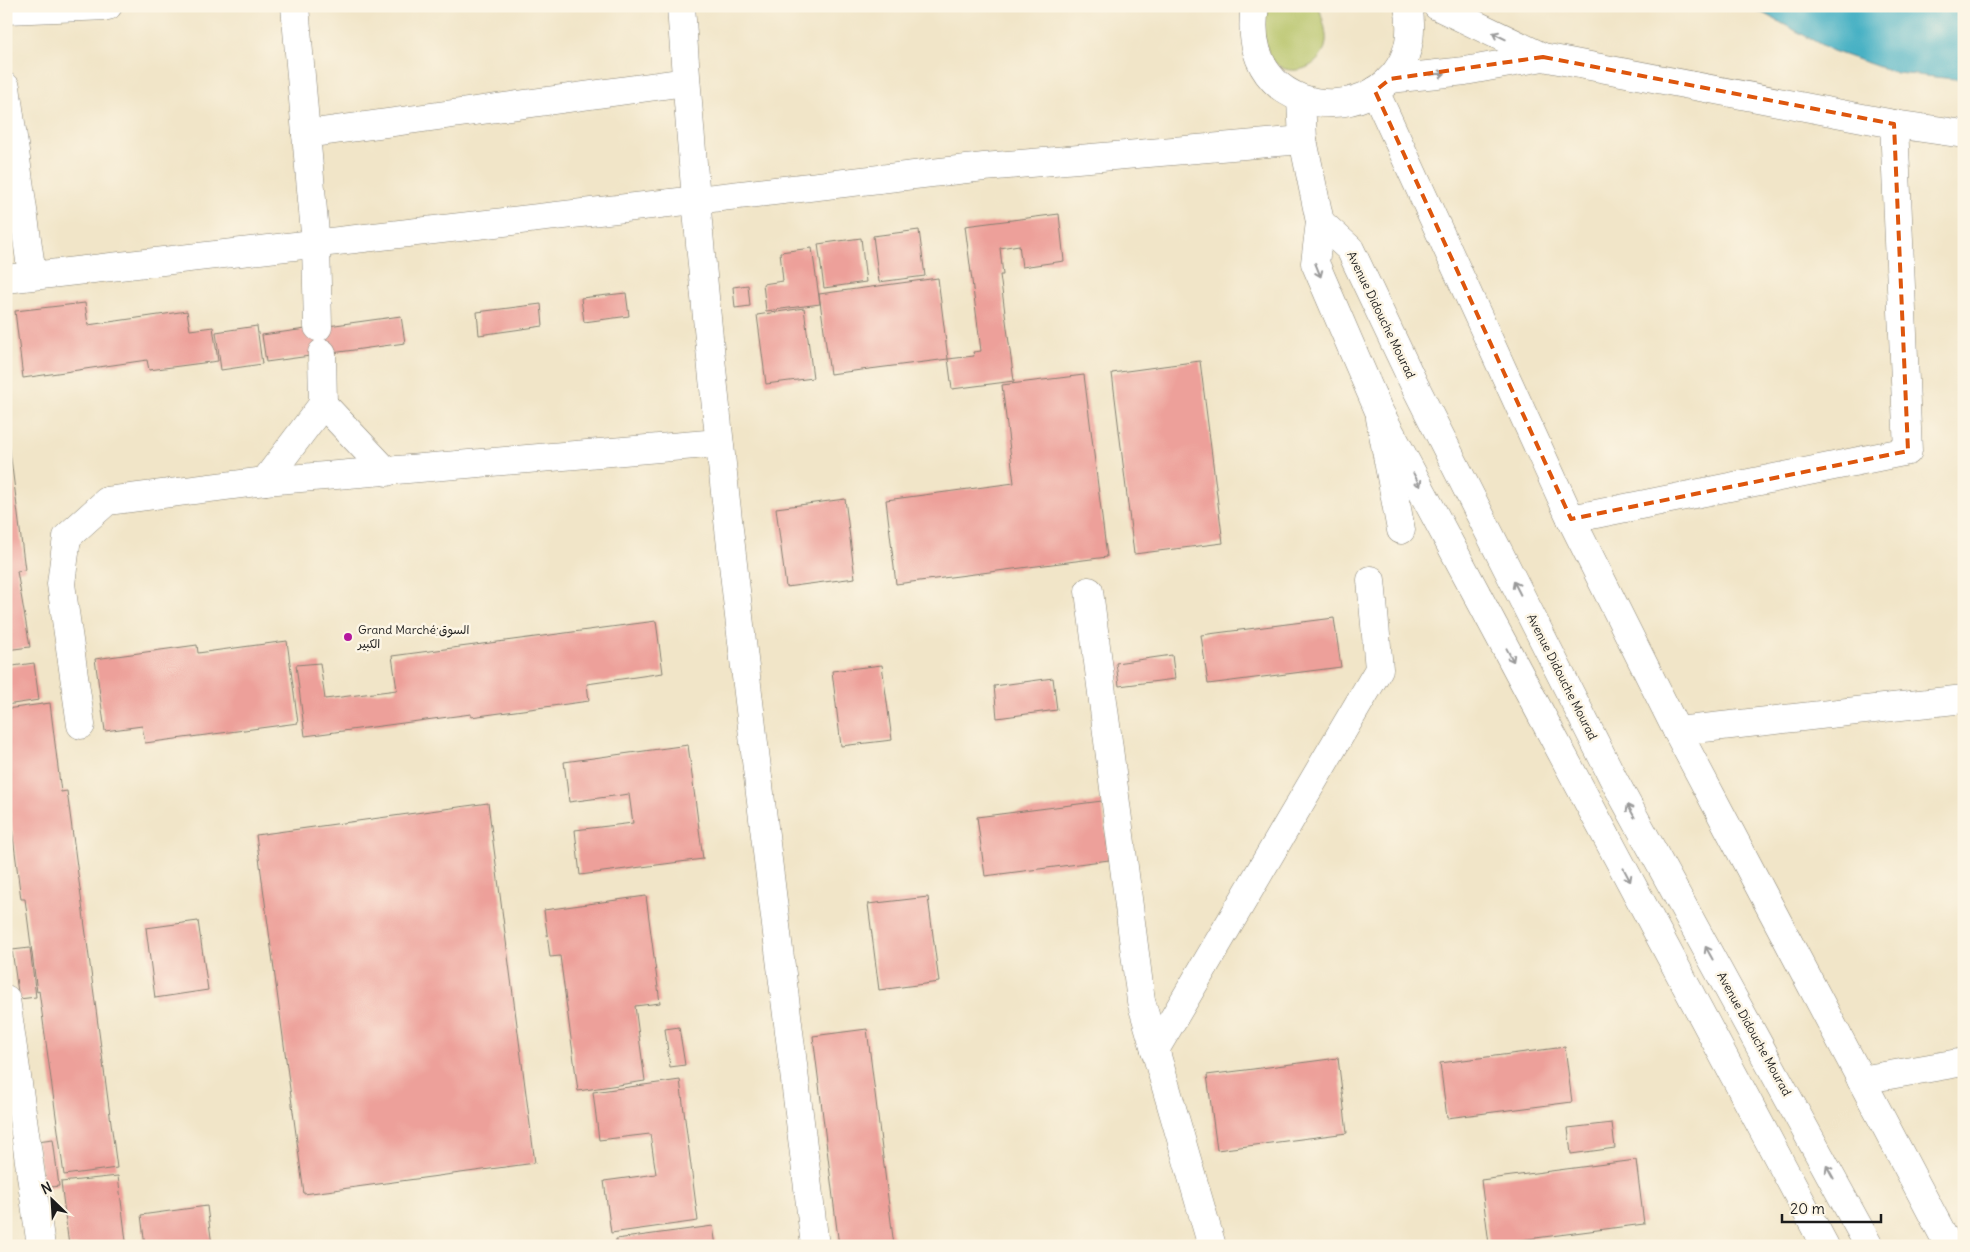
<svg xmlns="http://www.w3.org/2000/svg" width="1970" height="1252" font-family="Delius,'Playpen Sans Arabic',sans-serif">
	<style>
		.green { fill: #b3c163; stroke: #686e40 }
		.water { fill: #46b1c4; stroke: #316670 }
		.building { fill: #eda09a }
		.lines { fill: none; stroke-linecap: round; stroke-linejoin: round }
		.minor-casing { stroke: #868072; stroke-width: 29 }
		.major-casing { stroke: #868072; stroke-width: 29 }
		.minor { stroke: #fff; stroke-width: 28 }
		.major { stroke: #fff; stroke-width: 28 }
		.oneway { stroke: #999 }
		.marked { fill: none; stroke: #de560d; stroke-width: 4; stroke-dasharray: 10 6; stroke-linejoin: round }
		.poi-dot { fill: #b5179e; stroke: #fcf5e5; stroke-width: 2 }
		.labels { text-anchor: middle; stroke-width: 5; stroke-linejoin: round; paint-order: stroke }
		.street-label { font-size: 12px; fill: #1c1c1c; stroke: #fcf5e5 }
		.poi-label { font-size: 12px; fill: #1c1c1c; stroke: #fcf5e5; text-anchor: start }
	</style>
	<rect width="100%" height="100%" fill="#fcf5e5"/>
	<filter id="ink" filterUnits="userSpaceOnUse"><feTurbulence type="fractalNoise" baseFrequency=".02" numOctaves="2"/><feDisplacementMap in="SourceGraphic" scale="10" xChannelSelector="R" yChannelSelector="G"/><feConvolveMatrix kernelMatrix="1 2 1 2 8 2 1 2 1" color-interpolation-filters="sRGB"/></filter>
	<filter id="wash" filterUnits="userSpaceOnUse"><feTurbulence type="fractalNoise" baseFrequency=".0096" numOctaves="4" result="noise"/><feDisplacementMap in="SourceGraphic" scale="20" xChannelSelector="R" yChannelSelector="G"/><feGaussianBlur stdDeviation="1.12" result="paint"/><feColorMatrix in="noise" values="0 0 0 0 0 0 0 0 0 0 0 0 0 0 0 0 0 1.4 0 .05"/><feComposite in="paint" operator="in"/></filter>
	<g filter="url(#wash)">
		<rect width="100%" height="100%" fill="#f1e5c8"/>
		<!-- green -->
		<path class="green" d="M1256 6H1319C1322 19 1329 35 1325 47 1319 70 1285 80 1271 58 1266 50 1259 17 1256 6Z"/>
		<!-- water -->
		<polygon class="water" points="1750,6 1964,6 1964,80 1897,73 1833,51"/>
		<g id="blocks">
			<!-- building -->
			<g class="building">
				<polygon points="1059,214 1064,261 1022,267 1019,245 1000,248 1003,275 1000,275 1014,381 952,389 948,359 974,356 973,352 981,351 965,226"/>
				<polygon points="919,230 925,276 879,282 873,236"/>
				<polygon points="861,238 866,282 824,288 818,244"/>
				<polygon points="812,248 820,304 766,311 763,284 783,281 780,252"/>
				<polygon points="938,278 948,359 830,374 819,294"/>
				<polygon points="748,285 750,306 735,308 733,287"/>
				<polygon points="626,293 629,316 584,322 581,298"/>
				<polygon points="85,303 88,325 187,311 190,330 213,327 218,361 149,370 147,360 23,378 15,311"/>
				<polygon points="541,304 543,326 479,335 477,312"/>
				<polygon points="804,308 813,378 766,384 757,315"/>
				<polygon points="401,316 405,343 266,362 262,335"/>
				<polygon points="257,326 262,364 221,370 216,332"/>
				<polygon points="1200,361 1223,543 1134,554 1112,373"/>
				<polygon points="1084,375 1107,557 896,584 886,500 1014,483 1002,385"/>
				<polygon points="6,443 9,443 25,570 17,571 30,647 6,650"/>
				<polygon points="845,499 855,578 786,587 776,508"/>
				<polygon points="1334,618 1341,667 1208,684 1201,635"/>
				<polygon points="656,621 663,673 587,684 589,701 471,717 471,714 305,736 296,665 320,663 325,699 397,690 392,656"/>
				<polygon points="287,641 298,723 145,743 142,726 105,731 95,659 197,645 198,653"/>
				<polygon points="1172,655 1175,679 1119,686 1116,663"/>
				<polygon points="34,663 39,700 6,705 6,667"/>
				<polygon points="882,665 892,740 841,746 832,671"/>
				<polygon points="1053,678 1057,710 997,718 994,686"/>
				<polygon points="50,703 61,792 67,791 117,1168 64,1175 39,991 37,992 25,899 21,899 6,782 6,709"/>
				<polygon points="688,745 703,859 580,875 575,830 633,823 629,794 569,802 564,762"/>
				<polygon points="1102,801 1109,860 985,876 977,817"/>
				<polygon points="488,803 535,1163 304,1194 256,835"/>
				<polygon points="646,896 660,1003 635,1006 645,1081 578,1091 560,956 550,957 544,910"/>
				<polygon points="928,897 939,982 879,990 868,904"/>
				<polygon points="198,921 208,990 155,998 146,928"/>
				<polygon points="30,948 36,997 19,999 12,950"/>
				<polygon points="679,1027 685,1065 670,1067 665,1029"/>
				<polygon points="867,1029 894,1246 839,1246 813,1036"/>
				<polygon points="1565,1047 1572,1102 1447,1118 1440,1063"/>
				<polygon points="1338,1058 1347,1133 1217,1150 1207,1075"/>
				<polygon points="680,1080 698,1221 611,1233 604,1181 656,1174 650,1134 599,1140 593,1092"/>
				<polygon points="1612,1123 1615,1148 1571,1154 1568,1128"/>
				<polygon points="53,1139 59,1186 44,1188 37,1141"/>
				<polygon points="1636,1160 1644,1224 1489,1244 1481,1180"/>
				<polygon points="118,1176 126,1241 87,1246 69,1246 61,1182"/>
				<polygon points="207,1206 212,1246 145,1246 141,1215"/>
				<polygon points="713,1226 716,1246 616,1246 616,1239"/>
			</g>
		</g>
	</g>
	<g filter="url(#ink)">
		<use href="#blocks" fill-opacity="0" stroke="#868072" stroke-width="1"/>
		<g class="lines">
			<!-- minor casing -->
			<g class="minor-casing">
				<g id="minor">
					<polyline points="295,6 306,134 686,82"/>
					<path d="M681 6C709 421 766 833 815 1246"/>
					<polyline points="1437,6 1543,57 1894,124 1964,134"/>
					<polyline points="6,10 108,6"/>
					<polyline points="1390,79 1465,71 1543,57"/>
					<polyline points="6,87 32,275"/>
					<polyline points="1375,91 1571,519 1677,731 1949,1246"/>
					<polyline points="306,134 316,244 318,327"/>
					<polyline points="6,279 984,167 1303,140"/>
					<polyline points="323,404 387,472"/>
					<polyline points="1380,418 1401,530"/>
					<polyline points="265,481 719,443"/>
					<polyline points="1571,519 1908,451 1894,124"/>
					<polyline points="1089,591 1141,1001 1212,1246"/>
					<polyline points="81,725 61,584 67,537 107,501 265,481 323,404 322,353"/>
					<polyline points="1677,731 1964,699"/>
					<polyline points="6,999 41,1246"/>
					<polyline points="1155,1050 1379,669 1371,580"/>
					<polyline points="1861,1080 1964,1062"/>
				</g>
			</g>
			<!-- major casing -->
			<g class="major-casing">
				<g id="major">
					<path d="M1255 6C1234 141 1433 130 1408 6"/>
					<polyline points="1301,99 1303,140 1320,222 1315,263 1378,409 1825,1246"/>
					<polyline points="1320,222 1350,249 1413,382 1614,780 1869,1246"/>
				</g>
			</g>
			<!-- minor -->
			<use href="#minor" class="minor"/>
			<!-- major -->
			<use href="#major" class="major"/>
		</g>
		<!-- one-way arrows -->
		<defs><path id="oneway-shaft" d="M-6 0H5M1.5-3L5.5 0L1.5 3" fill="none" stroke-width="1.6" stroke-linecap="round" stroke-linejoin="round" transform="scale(1.25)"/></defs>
		<g class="oneway">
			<use href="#oneway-shaft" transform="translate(1499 36) rotate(-154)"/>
			<use href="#oneway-shaft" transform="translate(1438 74) rotate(-6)"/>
			<use href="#oneway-shaft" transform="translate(1318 270) rotate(68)"/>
			<use href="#oneway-shaft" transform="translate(1417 480) rotate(62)"/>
			<use href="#oneway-shaft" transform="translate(1517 588) rotate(-117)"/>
			<use href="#oneway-shaft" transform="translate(1510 655) rotate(62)"/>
			<use href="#oneway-shaft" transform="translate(1631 811) rotate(-119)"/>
			<use href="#oneway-shaft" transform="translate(1627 875) rotate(62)"/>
			<use href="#oneway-shaft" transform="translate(1709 953) rotate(-119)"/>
			<use href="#oneway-shaft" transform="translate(1830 1172) rotate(-119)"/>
		</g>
	</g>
	<!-- marked area -->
	<path class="marked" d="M1543 57 1894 124 1908 451 1571 519 1375 91 1390 79Z"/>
	<!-- markers -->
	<circle class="poi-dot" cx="348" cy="637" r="5"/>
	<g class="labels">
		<!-- street labels -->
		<g class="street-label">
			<text transform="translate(1381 315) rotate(64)" y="4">Avenue Didouche Mourad</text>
			<text transform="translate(1562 677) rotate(63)" y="4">Avenue Didouche Mourad</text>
			<text transform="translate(1754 1034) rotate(61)" y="4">Avenue Didouche Mourad</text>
		</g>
		<!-- poi labels -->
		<g class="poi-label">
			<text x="358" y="634">Grand Marché;السوق<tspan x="358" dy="14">الكبير</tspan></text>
		</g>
	</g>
	<!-- margin -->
	<rect width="1970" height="1252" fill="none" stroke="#fcf5e5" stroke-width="25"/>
	<!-- north arrow -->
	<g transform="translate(52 1200) rotate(335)" stroke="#fcf5e5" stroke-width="4" paint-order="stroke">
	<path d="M0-4L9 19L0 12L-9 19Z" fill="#1c1c1c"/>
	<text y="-8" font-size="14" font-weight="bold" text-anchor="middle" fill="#1c1c1c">N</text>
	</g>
	<!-- scale -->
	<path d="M1782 1214v8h99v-8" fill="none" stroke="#1c1c1c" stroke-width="2.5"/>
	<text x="1790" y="1214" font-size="15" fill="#1c1c1c" stroke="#fcf5e5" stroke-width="4" paint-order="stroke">20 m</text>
</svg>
